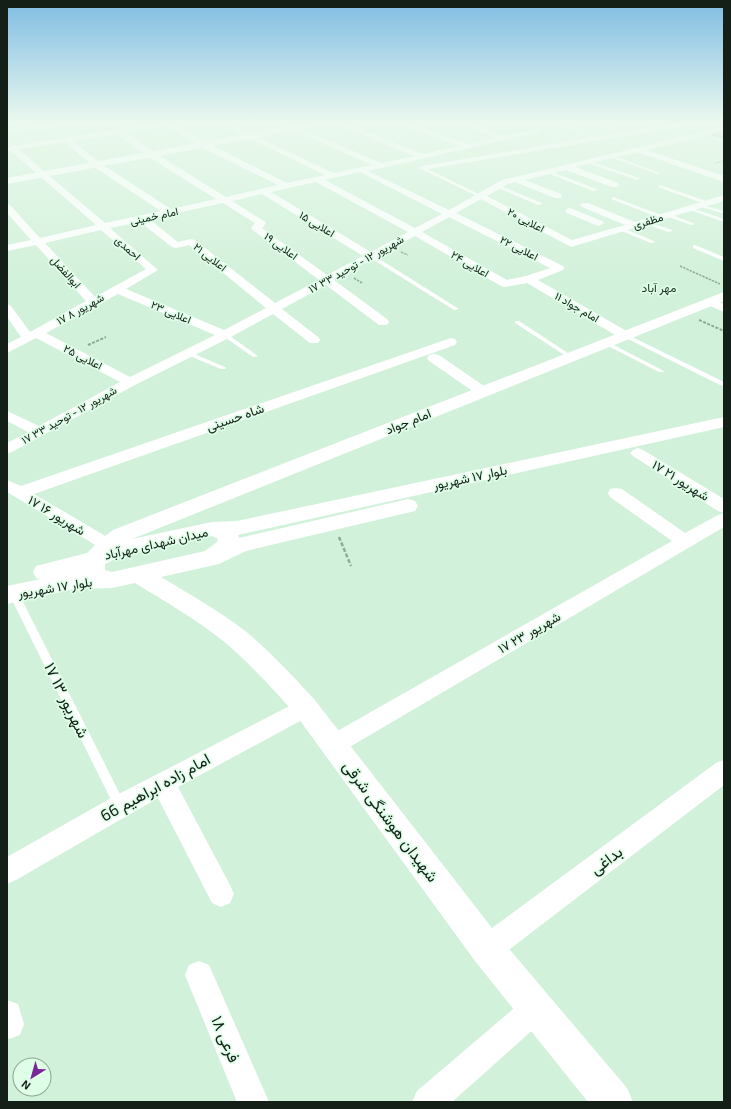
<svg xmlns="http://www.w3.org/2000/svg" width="731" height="1109" font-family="'Exo 2',Vazirmatn,sans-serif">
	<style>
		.building { fill: #9fc8c2; stroke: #87b0aa }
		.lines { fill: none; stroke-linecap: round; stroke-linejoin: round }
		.path-far3 { stroke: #91aa98; stroke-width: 1; stroke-dasharray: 2 1; stroke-linecap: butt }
		.path-far2 { stroke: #91aa98; stroke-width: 1.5; stroke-dasharray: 2.5 1; stroke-linecap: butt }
		.path-far1 { stroke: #91aa98; stroke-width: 2; stroke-dasharray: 3 1.5; stroke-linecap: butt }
		.path { stroke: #91aa98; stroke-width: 2.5; stroke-dasharray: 4 2; stroke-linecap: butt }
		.lane { fill: #fff; fill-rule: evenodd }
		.street { fill: #fff; fill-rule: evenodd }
		.secondary { fill: #fff; fill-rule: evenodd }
		.labels { text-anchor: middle; stroke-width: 3.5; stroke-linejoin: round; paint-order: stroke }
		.far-street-label { font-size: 11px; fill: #131f17; stroke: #dffee7 }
		.far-neighbourhood-label { font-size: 12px; fill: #203928; stroke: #dffee7 }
		.street-label { font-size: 13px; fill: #131f17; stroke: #dffee7 }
		.near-street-label { font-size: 16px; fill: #131f17; stroke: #dffee7 }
	</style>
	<rect width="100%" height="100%" fill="#d2f1da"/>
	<!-- building -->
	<polygon class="building" points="721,132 724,133 724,138 712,135"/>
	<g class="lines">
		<!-- path-far3 -->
		<polyline class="path-far3" points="715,163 724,161"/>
		<!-- path-far2 -->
		<g class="path-far2">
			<polyline points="401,252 408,255"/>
			<polyline points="680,266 720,284"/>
			<polyline points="354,278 362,283"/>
		</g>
		<!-- path-far1 -->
		<g class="path-far1">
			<polyline points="699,320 724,331"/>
			<polyline points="88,345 106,337"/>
		</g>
		<!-- path -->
		<polyline class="path" points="339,537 351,566"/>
		<!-- lane -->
		<g class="lane">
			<polygon points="553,123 558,123 597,139 594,140"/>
			<polygon points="592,123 598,123 627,134 624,135"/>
			<polygon points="610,155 612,155 660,173 657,174 610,157"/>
			<polygon points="589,161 639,178 640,179 637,180 588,163"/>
			<polygon points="421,167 423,167 483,196 479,197 421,169"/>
			<polygon points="546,170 597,189 597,190 593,191 545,172"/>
			<polygon points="498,185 542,203 542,204 538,205 496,187"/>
			<polygon points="660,185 709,202 709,203 705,204 658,187"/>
			<polygon points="613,197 664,216 664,217 660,218 611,199"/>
			<polygon points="699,204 724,211 724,214 699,206"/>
			<polygon points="689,207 724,219 724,222 687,209"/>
			<polygon points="666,214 670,214 695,224 691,225 666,216"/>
			<polygon points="645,221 672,230 672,231 668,232 643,223 643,221"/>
			<polygon points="619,228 623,228 656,242 651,243 619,230"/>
			<polygon points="695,245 724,257 724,261 693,248 693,246"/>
			<polygon points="369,255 373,255 459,309 454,310 369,257"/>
			<polygon points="515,321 519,321 574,357 569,358 515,323"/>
			<polygon points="223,334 227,334 258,356 253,357 223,336"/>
			<polygon points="626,334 724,382 724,386 720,385 624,337 624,335"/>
			<polygon points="604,342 608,342 664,371 663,372 659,372 604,344"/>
			<polygon points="187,351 225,367 226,368 225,369 221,369 185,354 184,353"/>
			<polygon points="14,590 17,591 19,594 124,802 126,806 124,810 120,812 116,810 9,594 11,591"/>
		</g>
		<!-- street -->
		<g class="street">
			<polygon points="57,123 79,123 76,125 7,133 7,129"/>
			<path d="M156 123H173L207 143 287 183 325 175 218 123H227L334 173 372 165 277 123H286L382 163 414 156 334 123H344L423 154 459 146 398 123H408L468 144 495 138 458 123H468L504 136 539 129V133H536L368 171 449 210 502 180 724 127V131L646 150 724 176V182L637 152 576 167 618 183 619 185 618 187H612L566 170 525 180 561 194 562 196 561 198H555L515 182 508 184 487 196 572 240 625 225 582 207 580 205 582 203H588L635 222 724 195V201L571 247 481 199 456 213 563 266 564 268 563 270 538 280 630 333 632 336 630 339H622L527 283 505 287 501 286 415 236 334 280 387 319 389 322 387 325H379L326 285 282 309 318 337 320 340 318 343H310L273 314 229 338 135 385 12 452 7 454V443L28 432 7 421V411L39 426 120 382 36 338 7 353V344L21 337 7 317V304L11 306 30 332 86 301 36 245 7 251V245L31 240 7 213V204L10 205 40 238 96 225 11 151H7V147ZM167 126 201 147 278 185 226 197 155 153 125 132ZM117 134 149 157 216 199 171 209 100 163 73 141ZM65 142 94 167 161 211 105 223 18 149ZM360 172 442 214 415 228 325 180ZM316 182 408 232 371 252 271 192ZM262 194 363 256 327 275 262 228 266 223 264 221 232 201ZM223 203 255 223 251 228 253 230 319 280 275 303 195 240 191 239 178 242 149 219ZM449 217 550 268 526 276 507 280 422 232ZM140 222 172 247 176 248 189 245 266 308 224 330 126 289 158 270 110 228ZM101 230 146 269 95 297 45 243ZM118 294 215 335 130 377 46 333Z"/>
			<polygon points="678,123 694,123 691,125 422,170 418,168 422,166"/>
			<polygon points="570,208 602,221 604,223 599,226 596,225 567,213 565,211 567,209"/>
			<polygon points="710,299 724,304 724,312 706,304 704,302 706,300"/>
			<polygon points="451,338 455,339 457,342 455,345 34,494 114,541 117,545 114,549 108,551 102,549 7,492 7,480 21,486"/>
			<polygon points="434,354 439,355 487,388 489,391 487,394 482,395 477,394 429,361 427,358 429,355"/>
			<polygon points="638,448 643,450 724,499 724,513 718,511 633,456 630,453 633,450"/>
			<polygon points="616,488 622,489 685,533 718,515 724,513 724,527 341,752 333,755 325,752 322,745 325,738 672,541 610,497 608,493 610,489"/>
			<polygon points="305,698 313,700 316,707 313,714 178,787 230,885 234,894 230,903 221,907 212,903 158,798 16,880 7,884 7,857 111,798"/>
			<polygon points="724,760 724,785 497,959 487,963 477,959 473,949 477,939 716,763"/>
			<polygon points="199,961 209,965 269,1102 237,1102 185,975 189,965"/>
			<polygon points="536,993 546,998 551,1008 546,1018 452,1102 412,1102 417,1091 526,998"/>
			<polygon points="7,1000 18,1004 24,1024 20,1035 9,1039 7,1038"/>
		</g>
		<!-- secondary -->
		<g class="secondary">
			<polygon points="305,123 324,123 320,126 7,184 7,178"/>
			<polygon points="705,123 718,123 724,125 724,131"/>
			<path d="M724 292V301L132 539 212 522 237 521 724 417V427L238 535 239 538 408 499 415 501 418 506 415 511 246 551 219 564 161 577C189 594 218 610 244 630 270 651 292 675 314 699L499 937 627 1088 633 1102H588L475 961 296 715C274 690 252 666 227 644 199 621 166 602 135 583L112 588 74 589 7 604V586L41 579 36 578 33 572 36 566 87 553 100 540 113 530ZM212 536 218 539 217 542 205 551 112 572 105 570V564L122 556Z"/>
		</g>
	</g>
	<!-- sky -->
	<linearGradient id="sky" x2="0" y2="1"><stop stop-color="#7fbce3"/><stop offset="0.44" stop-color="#ebf9ee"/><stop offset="1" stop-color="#ebf9ee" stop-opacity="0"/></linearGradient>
	<rect width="731" height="278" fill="url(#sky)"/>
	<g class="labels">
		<!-- far-street labels -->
		<g class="far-street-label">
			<text transform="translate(154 216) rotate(-12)" y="4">امام خمینی</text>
			<text transform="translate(526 220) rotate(28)" y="4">اعلایی ۲۰</text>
			<text transform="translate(648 221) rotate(-17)" y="4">مظفری</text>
			<text transform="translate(317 224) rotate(31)" y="4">اعلایی ۱۵</text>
			<text transform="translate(281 246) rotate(36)" y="4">اعلایی ۱۹</text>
			<text transform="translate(128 248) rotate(42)" y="4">احمدی</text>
			<text transform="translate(519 248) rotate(27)" y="4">اعلایی ۲۲</text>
			<text transform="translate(210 257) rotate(38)" y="4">اعلایی ۲۱</text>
			<text transform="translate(356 264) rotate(-29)" y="4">۱۷ شهریور ۱۲ - توحید ۳۳</text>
			<text transform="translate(470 264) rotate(30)" y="4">اعلایی ۲۴</text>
			<text transform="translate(66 272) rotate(48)" y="4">ابوالفضل</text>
			<text transform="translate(577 307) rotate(30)" y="4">امام جواد ۱۱</text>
			<text transform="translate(80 309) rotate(-29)" y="4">۱۷ شهریور ۸</text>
			<text transform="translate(171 312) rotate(23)" y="4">اعلایی ۲۳</text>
			<text transform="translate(83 357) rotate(27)" y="4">اعلایی ۲۵</text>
			<text transform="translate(69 415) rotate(-29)" y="4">۱۷ شهریور ۱۲ - توحید ۳۳</text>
		</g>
		<!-- far-neighbourhood labels -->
		<g class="far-neighbourhood-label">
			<text x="659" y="292">مهر آباد</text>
		</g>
		<!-- street labels -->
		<g class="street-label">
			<text transform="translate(235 417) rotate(-19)" y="5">شاه حسینی</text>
			<text transform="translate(408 421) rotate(-22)" y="5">امام جواد</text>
			<text transform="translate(470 477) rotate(-12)" y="5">بلوار ۱۷ شهریور</text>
			<text transform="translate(681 480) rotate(32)" y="5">۱۷ شهریور ۲۱</text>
			<text transform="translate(57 515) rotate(31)" y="5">۱۷ شهریور ۱۶</text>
			<text transform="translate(156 543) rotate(-13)" y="5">میدان شهدای مهرآباد</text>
			<text transform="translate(55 587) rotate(-9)" y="5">بلوار ۱۷ شهریور</text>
			<text transform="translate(529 632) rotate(-30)" y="5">۱۷ شهریور ۲۳</text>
		</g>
		<!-- near-street labels -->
		<g class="near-street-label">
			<text transform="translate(67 700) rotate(64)" y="6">۱۷ شهریور ۱۳</text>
			<text transform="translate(155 787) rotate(-29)" y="6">امام زاده ابراهیم 66</text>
			<text transform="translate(391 821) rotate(53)" y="6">شهیدان هوشنگی شرقی</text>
			<text transform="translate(606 860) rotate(-37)" y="6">بداغی</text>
			<text transform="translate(226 1039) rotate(67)" y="6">فرعی ۱۸</text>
		</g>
	</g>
	<!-- border -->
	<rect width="731" height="1109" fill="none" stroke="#131f17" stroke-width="16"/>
	<!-- north arrow -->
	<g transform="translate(32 1077) rotate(217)"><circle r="19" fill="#dffee7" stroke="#8da594"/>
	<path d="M0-3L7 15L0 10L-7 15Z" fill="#7a2898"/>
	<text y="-6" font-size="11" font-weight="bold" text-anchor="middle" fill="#131f17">N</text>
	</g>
</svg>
